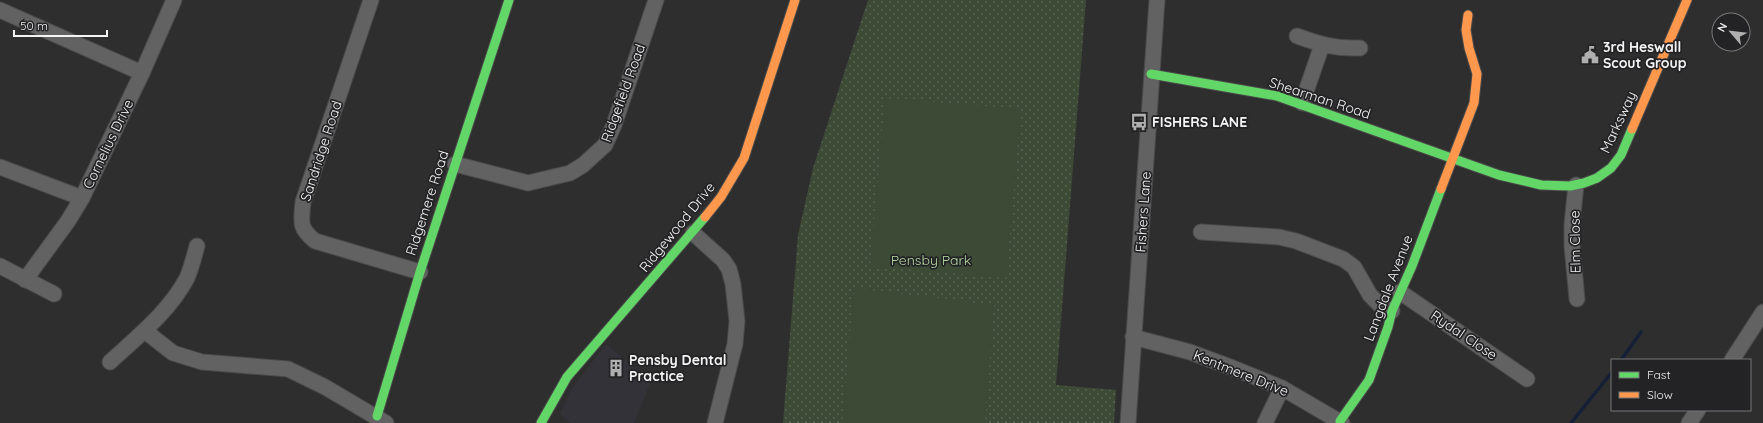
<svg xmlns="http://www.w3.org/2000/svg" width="1763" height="423" font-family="Quicksand,sans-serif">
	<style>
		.built { fill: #343239 }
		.park { fill: url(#park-dots) }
		.garden { fill: #3d4a36 }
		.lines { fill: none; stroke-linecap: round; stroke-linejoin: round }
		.stream { stroke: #151f36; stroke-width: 3.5 }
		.street-casing { stroke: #4a4a4a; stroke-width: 17 }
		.fast-casing { stroke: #4a4a4a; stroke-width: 11 }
		.slow-casing { stroke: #4a4a4a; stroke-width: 11 }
		.street { stroke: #626262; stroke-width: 15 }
		.fast { stroke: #63d668; stroke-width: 9 }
		.slow { stroke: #ff974d; stroke-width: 9 }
		.labels { text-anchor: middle; stroke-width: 3.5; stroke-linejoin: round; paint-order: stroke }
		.poi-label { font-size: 14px; font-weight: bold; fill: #f4f4f5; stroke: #232325; text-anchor: start }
		.street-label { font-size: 14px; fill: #f4f4f5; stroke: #232325 }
		.park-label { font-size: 14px; fill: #b7daa4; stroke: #232325 }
	</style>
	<defs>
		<pattern id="park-dots" width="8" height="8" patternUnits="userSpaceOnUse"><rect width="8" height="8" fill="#3d4a36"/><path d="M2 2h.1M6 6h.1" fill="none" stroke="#5a6554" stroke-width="1.8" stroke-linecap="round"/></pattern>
	</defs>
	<rect width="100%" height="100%" fill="#2e2e2e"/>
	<!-- built -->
	<polygon class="built" points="606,344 651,381 634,423 571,423 560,414 571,390"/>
	<!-- park -->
	<polygon class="park" points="868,0 1086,0 1056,385 1116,390 1114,423 783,423 798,235 813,168"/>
	<!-- garden -->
	<g class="garden">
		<polygon points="885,98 1021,109 1006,278 870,266"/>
		<polygon points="854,288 994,305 985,423 842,423"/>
	</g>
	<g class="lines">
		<!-- stream -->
		<g class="stream">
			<polyline points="1621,360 1641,332"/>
			<polyline points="1571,423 1612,372"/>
		</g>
		<!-- street casing -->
		<g class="street-casing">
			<g id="street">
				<path d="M371 0 303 202C301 223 299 228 315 241L420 272"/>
				<polyline points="0,10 142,73"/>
				<path d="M1297 36C1319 44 1335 49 1360 48"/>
				<polyline points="1302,103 1322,45"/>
				<polyline points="455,164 528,183 570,173 583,165 605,145 614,125 656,0"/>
				<polyline points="0,167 82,198"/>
				<polyline points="1576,185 1572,224 1572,246 1577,299"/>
				<polyline points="1201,232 1279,237 1296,241 1343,259 1354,267 1370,295 1380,305 1392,311"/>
				<polyline points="693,233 723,260 729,269 733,284 737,321 735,344 715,423"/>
				<polyline points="0,266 54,294"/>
				<polyline points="25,280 68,221 82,198 142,73 174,0"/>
				<polyline points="1400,292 1527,379"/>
				<polyline points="145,331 173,353 202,362 288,369 325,387 386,423"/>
				<polyline points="1133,337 1190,352 1233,368 1282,388 1342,423"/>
				<polyline points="1732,360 1763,312"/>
				<path d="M110 362C137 337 169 312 187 278 191 269 194 257 197 246"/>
				<polyline points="1128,423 1157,0"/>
				<polyline points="1265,423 1282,388"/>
				<polyline points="1689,423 1698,410"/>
			</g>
		</g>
		<!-- fast casing -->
		<g class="fast-casing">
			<g id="fast">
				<polyline points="1151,74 1277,96 1499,175 1541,185 1570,186 1584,183 1597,178 1611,168 1621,155 1632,129"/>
				<polyline points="377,416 420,272 509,0"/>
				<polyline points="1340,421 1369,380 1388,327 1392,311 1412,266 1441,189"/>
				<polyline points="541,423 567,377 705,217"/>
			</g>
		</g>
		<!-- slow casing -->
		<g class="slow-casing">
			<g id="slow">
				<polyline points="1632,129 1687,0"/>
				<polyline points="1441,189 1474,103 1477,74 1469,48 1466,30 1468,15"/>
				<polyline points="705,217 721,197 744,158 795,0"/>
			</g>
		</g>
		<!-- street -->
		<use href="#street" class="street"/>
		<!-- fast -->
		<use href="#fast" class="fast"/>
		<!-- slow -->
		<use href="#slow" class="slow"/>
	</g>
	<!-- icons -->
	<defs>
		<g id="civic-bare" transform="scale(1.38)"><path d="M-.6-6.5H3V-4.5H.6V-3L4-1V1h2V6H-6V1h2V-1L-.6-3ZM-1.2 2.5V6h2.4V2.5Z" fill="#afafaf" stroke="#232325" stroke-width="2.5" paint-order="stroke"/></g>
		<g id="bus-bare" transform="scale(1.38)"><path d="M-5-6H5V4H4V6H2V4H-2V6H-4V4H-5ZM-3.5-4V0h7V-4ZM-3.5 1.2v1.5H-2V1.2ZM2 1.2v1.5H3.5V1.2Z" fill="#afafaf" stroke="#232325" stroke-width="2.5" paint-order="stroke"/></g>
		<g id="building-bare" transform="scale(1.38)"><path d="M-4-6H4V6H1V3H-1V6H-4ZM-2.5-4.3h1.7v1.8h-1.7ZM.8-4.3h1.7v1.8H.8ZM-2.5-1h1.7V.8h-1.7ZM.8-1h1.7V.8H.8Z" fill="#afafaf" stroke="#232325" stroke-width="2.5" paint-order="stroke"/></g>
	</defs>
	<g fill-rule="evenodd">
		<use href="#civic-bare" x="1590" y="55"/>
		<use href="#bus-bare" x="1139" y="122"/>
		<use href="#building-bare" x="616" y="368"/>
	</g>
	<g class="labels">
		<!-- poi labels -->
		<g class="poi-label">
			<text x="1603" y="52">3rd Heswall<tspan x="1603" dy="16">Scout Group</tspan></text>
			<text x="1152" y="127">FISHERS LANE</text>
			<text x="629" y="365">Pensby Dental<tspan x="629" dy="16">Practice</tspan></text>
		</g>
		<!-- street labels -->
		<g class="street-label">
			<text transform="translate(623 93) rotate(-70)" y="5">Ridgefield Road</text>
			<text transform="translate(1320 98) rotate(18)" y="5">Shearman Road</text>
			<text transform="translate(1618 122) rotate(-65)" y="5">Marksway</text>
			<text transform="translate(108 144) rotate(-64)" y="5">Cornelius Drive</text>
			<text transform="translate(321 151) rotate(-72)" y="5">Sandridge Road</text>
			<text transform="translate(427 203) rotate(-72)" y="5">Ridgemere Road</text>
			<text transform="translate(1143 212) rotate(-86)" y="5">Fishers Lane</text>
			<text transform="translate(677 227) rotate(-51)" y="5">Ridgewood Drive</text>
			<text transform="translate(1575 242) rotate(-91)" y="5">Elm Close</text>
			<text transform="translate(1388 288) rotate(-69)" y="5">Langdale Avenue</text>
			<text transform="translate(1464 335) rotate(34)" y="5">Rydal Close</text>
			<text transform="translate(1241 373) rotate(22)" y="5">Kentmere Drive</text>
		</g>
		<!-- park labels -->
		<g class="park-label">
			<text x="931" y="265">Pensby Park</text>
		</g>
	</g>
	<!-- legend -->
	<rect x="1611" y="359" width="140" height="52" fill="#232325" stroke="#777778"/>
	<rect x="1619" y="372" width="20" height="6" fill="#63d668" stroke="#777778"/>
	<text x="1647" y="379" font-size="12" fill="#f4f4f5">Fast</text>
	<rect x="1619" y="392" width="20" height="6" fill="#ff974d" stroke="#777778"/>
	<text x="1647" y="399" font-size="12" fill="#f4f4f5">Slow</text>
	<!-- north arrow -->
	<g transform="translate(1731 32) rotate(298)"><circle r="19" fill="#232325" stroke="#777778"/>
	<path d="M0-3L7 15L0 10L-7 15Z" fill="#afafaf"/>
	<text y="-6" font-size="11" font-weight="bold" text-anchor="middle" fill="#f4f4f5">N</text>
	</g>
	<!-- scale -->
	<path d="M14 30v6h93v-6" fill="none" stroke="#f4f4f5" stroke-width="2"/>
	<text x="20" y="30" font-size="12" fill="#f4f4f5" stroke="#232325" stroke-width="3" paint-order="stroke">50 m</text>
</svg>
